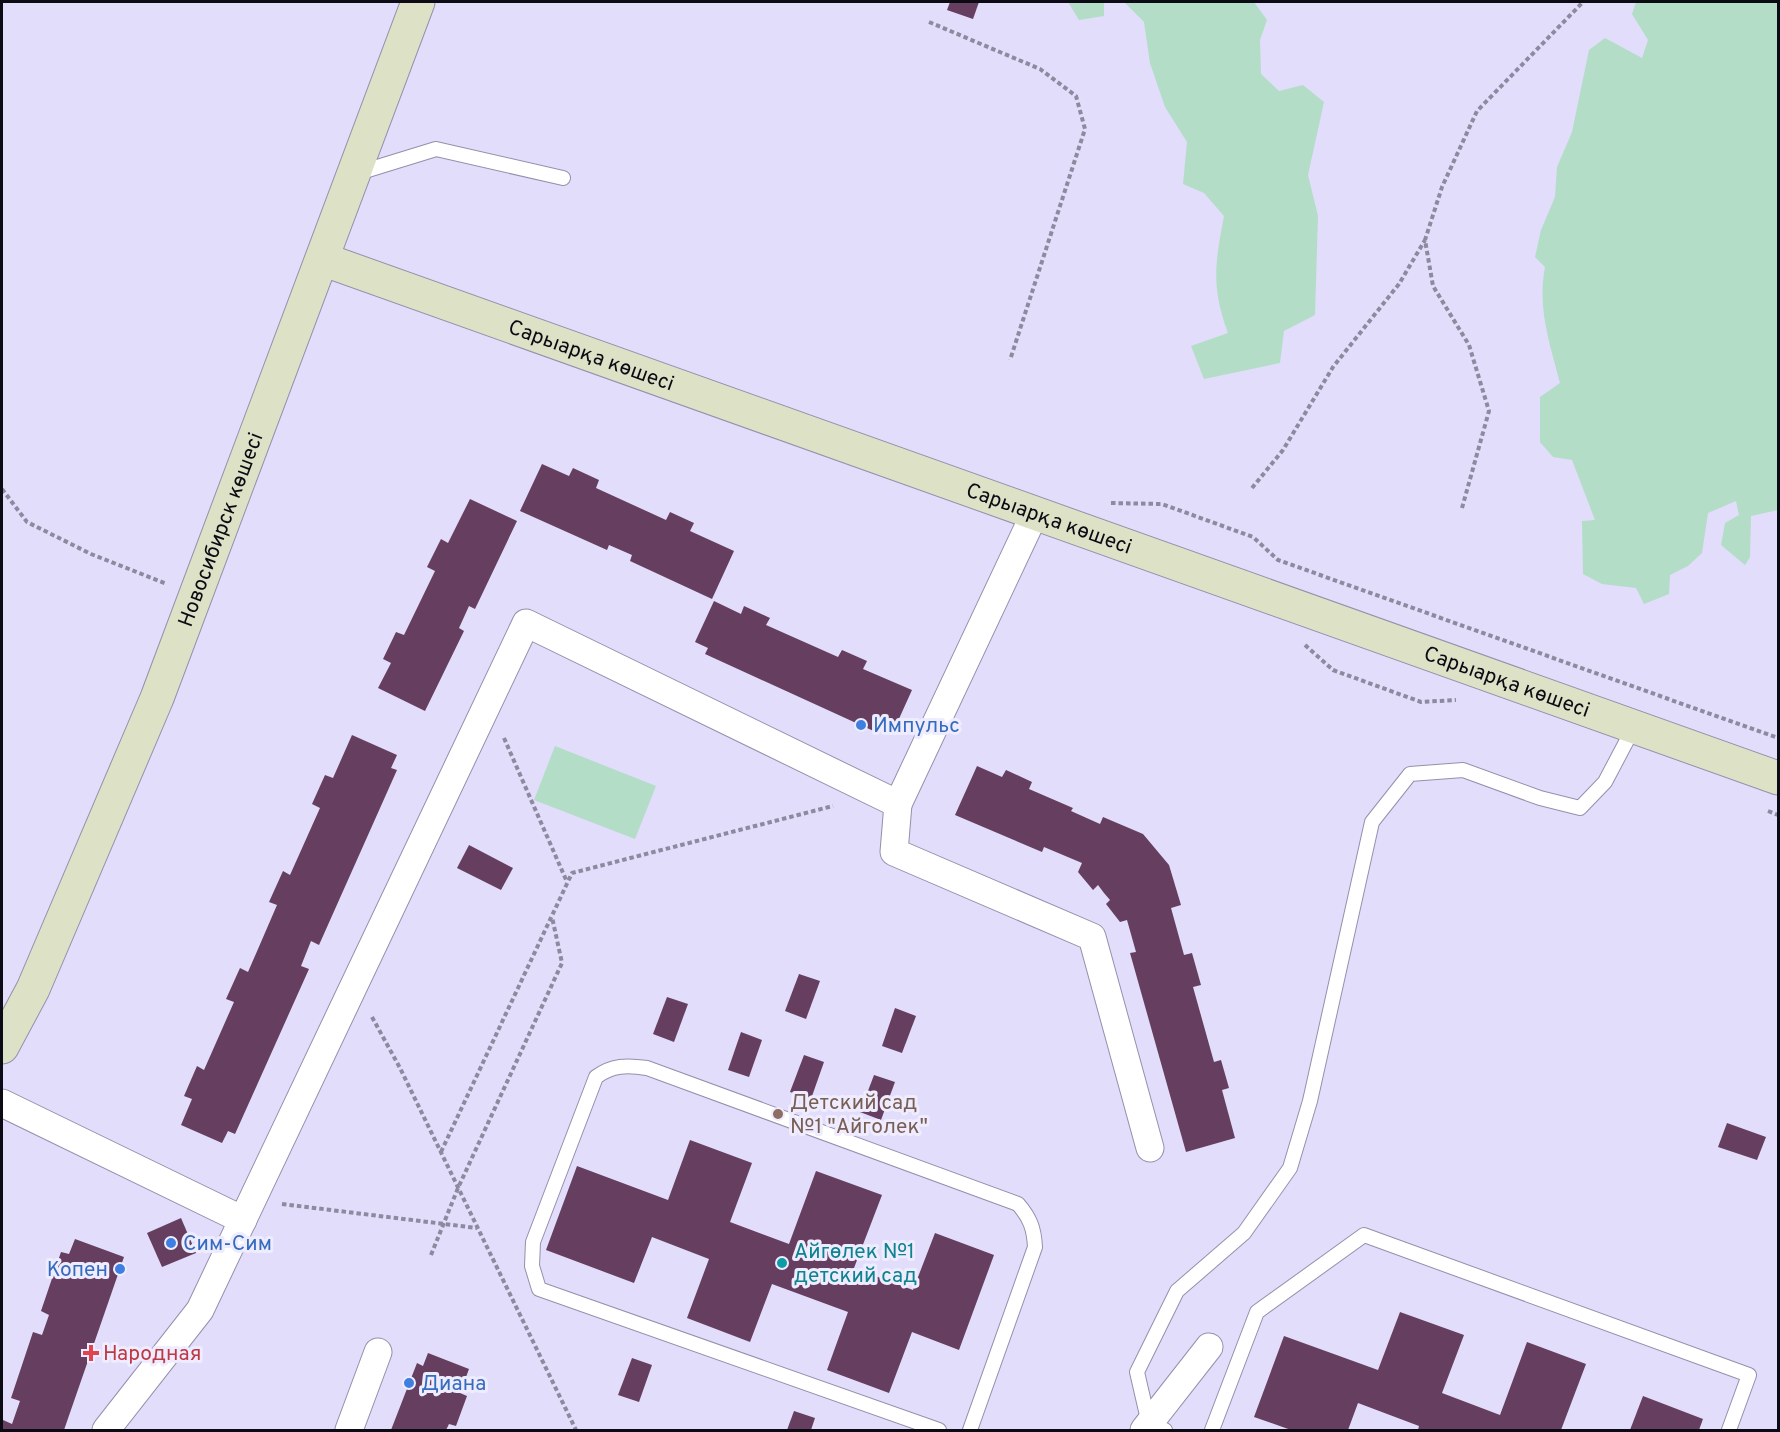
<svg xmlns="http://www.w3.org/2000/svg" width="1780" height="1432" font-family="Overpass,sans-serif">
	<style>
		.green { fill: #b3ddc7 }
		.building { fill: #663e5f }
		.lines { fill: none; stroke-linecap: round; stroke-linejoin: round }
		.lane-casing { stroke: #9490ac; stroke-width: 16 }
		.street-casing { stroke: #9490ac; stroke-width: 29 }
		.secondary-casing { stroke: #9490ac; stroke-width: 35 }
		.path { stroke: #8d8aa0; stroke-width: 4; stroke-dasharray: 4.5 3; stroke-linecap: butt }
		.lane { stroke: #fff; stroke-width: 14 }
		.street { stroke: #fff; stroke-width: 27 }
		.secondary { stroke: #dde2c6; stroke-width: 33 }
		.shop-dot { fill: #3f7fe0; stroke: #eeecfe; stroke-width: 2 }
		.education-dot { fill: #8d6e63; stroke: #eeecfe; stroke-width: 2 }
		.culture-dot { fill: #0f9aa8; stroke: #eeecfe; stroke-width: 2 }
		.health-dot { fill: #e0444e; stroke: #eeecfe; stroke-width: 2 }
		.labels { text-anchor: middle; stroke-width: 6; stroke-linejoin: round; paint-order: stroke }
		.street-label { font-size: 21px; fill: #0c0a14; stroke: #eeecfe }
		.shop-label { font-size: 21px; fill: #366cbe; stroke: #eeecfe; text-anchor: start }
		.education-label { font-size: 21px; fill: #785e54; stroke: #eeecfe; text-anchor: start }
		.culture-label { font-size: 21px; fill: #0d838f; stroke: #eeecfe; text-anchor: start }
		.health-label { font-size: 21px; fill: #be3a42; stroke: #eeecfe; text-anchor: start }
	</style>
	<rect width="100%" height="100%" fill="#e1ddfb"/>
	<!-- green -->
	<g class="green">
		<polygon points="1068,2 1104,2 1104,16 1079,20"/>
		<path d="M1124 2H1254L1267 20 1260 40 1261 74 1279 91 1303 85 1324 102 1308 175 1318 216 1315 315 1284 331 1280 363 1204 379 1191 346 1228 333C1211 287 1215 264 1224 216L1204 193 1183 184 1187 142 1165 107 1150 63 1144 22Z"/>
		<path d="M1636 2H1778V510L1751 516 1750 557 1745 565 1721 545 1725 523 1739 515 1736 501 1708 513 1702 553 1688 566 1670 575 1669 594 1644 604 1636 588 1602 584 1583 574 1582 521 1595 520 1572 460 1553 457 1540 442V397L1560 383C1550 344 1537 308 1545 267L1535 257 1541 230 1555 197 1557 167 1572 132 1589 50 1605 38 1642 58 1648 40 1632 14Z"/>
		<polygon points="555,746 656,786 635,839 534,800"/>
	</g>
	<!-- building -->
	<g class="building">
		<polygon points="950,2 979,2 973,19 947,10"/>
		<polygon points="542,464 569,476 573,468 599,480 596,488 666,520 670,512 694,523 690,531 734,551 712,599 630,561 632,555 609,545 607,550 520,511"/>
		<polygon points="470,499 517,521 475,609 469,606 459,628 464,631 425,711 378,688 391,663 383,659 396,632 404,635 435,571 427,567 441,539 448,543"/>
		<polygon points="714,601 741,614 744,606 770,618 766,625 838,657 842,650 867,661 863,669 912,690 893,732 881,726 878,733 705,654 708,648 695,642"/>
		<polygon points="352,735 397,755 391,768 397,770 319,945 311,941 301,966 309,969 235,1134 228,1131 222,1143 181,1125 192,1099 184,1096 197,1066 204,1070 234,1002 226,999 240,968 248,972 277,905 269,902 283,871 290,875 320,808 312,804 325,775 333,778"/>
		<polygon points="977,766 1002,777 1006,770 1032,782 1029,789 1073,808 1071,811 1100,824 1103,817 1143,834 1169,865 1181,905 1171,908 1184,955 1192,953 1201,985 1193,987 1214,1062 1221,1060 1229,1088 1222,1090 1235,1138 1186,1152 1130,953 1136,952 1127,920 1120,922 1106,904 1110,900 1104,893 1098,885 1093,890 1078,872 1082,863 1044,847 1042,852 955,815"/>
		<polygon points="469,845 513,868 501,890 457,868"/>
		<polygon points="799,974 820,981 806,1019 785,1011"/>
		<polygon points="667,997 688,1004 674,1042 653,1034"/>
		<polygon points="895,1008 916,1016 902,1053 882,1046"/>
		<polygon points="741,1032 762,1040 749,1077 728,1070"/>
		<polygon points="804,1055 824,1062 811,1099 790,1092"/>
		<polygon points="874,1075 895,1082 881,1120 860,1112"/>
		<polygon points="1727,1123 1766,1137 1757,1160 1718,1147"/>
		<polygon points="690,1140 752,1163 730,1222 789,1244 816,1171 882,1195 854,1268 913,1290 935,1233 994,1255 959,1350 912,1332 889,1393 827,1370 848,1312 772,1284 750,1342 687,1318 709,1259 652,1237 634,1283 546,1250 577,1166 668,1200"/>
		<polygon points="181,1218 196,1253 162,1267 147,1233"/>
		<polygon points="75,1239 124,1257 64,1430 2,1430 3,1420 12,1424 20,1401 11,1398 33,1332 42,1335 49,1315 41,1311 61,1252 69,1254"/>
		<polygon points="1400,1312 1464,1335 1442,1393 1500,1415 1527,1342 1586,1364 1561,1430 1418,1430 1419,1426 1358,1403 1348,1430 1291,1430 1254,1417 1284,1336 1378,1370"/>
		<polygon points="428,1353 469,1369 460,1393 467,1396 456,1426 449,1424 446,1430 391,1430 417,1363 423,1366"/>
		<polygon points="632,1358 652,1365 639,1402 618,1395"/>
		<polygon points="1643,1396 1703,1419 1699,1430 1630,1430"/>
		<polygon points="794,1411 815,1418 811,1430 787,1430"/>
	</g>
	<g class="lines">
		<!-- lane casing -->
		<g class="lane-casing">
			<g id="lane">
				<polyline points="358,173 436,149 563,178"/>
				<path d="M939 1430 539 1289 532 1266 533 1242 596 1077C612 1065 627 1065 647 1068L1018 1204C1030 1218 1034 1228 1035 1247L970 1430"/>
				<polyline points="1165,1430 1149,1424 1137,1372 1177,1291 1244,1233 1290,1168 1310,1101 1372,822 1410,774 1463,770 1540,798 1580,808 1605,782 1634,727"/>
				<polyline points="1212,1430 1257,1312 1364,1235 1749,1375 1729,1430"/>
			</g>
		</g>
		<!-- street casing -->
		<g class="street-casing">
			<g id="street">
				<polyline points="898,804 1034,515"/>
				<polyline points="2,1103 243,1220"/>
				<polyline points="106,1430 200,1310 526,623 898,804 894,852 1092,937 1150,1148"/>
				<polyline points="349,1430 378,1352"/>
				<polyline points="1144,1430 1209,1347"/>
			</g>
		</g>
		<!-- secondary casing -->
		<g class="secondary-casing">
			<g id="secondary">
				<path id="s1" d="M322 259 1778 778"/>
				<path id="s2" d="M2 1047 33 989 157 698 418 2"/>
			</g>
		</g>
		<!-- path -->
		<g class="path">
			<polyline points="929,22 1040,69 1076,96 1085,129 1010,360"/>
			<polyline points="1252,488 1283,450 1333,367 1399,284 1425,240"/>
			<polyline points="2,489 27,522 91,554 167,584"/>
			<polyline points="1111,503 1162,504 1253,537 1278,560 1778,738"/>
			<polyline points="1462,508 1489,411 1469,345 1433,286 1425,240 1442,187 1477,111 1583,2"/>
			<polyline points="1305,645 1333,670 1421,702 1456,700"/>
			<polyline points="504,738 567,882"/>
			<polyline points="1768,811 1778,815"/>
			<polyline points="372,1017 400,1068 576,1430"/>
			<polyline points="441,1152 572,873 833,806"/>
			<polyline points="282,1204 477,1228"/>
			<polyline points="431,1255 458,1188 562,963 552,917"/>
		</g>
		<!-- lane -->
		<use href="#lane" class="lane"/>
		<!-- street -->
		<use href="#street" class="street"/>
		<!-- secondary -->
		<use href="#secondary" class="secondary"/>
	</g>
	<!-- markers -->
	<g class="shop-dot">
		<circle cx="861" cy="725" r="6"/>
		<circle cx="171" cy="1243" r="6"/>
		<circle cx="120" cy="1269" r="6"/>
		<circle cx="409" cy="1383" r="6"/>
	</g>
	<circle class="education-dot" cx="778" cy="1114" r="6"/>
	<circle class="culture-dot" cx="782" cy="1263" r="6"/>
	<path class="health-dot" d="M88 1344h6v6h6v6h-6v6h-6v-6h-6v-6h6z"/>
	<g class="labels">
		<!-- street labels -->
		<g class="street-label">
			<text dy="7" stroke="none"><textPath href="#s1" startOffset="286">Сарыарқа көшесі</textPath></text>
			<text dy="7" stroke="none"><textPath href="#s1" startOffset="772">Сарыарқа көшесі</textPath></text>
			<text dy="7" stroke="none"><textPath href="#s2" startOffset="562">Новосибирск көшесі</textPath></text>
			<text dy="7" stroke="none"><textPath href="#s1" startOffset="1258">Сарыарқа көшесі</textPath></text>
		</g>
		<!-- shop labels -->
		<g class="shop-label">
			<text x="873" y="732">Импульс</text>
			<text x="183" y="1250">Сим-Сим</text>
			<text x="108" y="1276" text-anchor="end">Копен</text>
			<text x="421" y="1390">Диана</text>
		</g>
		<!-- education labels -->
		<g class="education-label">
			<text x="790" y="1109">Детский сад<tspan x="790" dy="24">№1 "Айголек"</tspan></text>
		</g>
		<!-- culture labels -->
		<g class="culture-label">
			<text x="794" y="1258">Айгөлек №1<tspan x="794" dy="24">детский сад</tspan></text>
		</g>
		<!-- health labels -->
		<g class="health-label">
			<text x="103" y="1360">Народная</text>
		</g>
	</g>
	<!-- border -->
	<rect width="1780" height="1432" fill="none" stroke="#0c0a14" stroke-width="6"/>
</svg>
